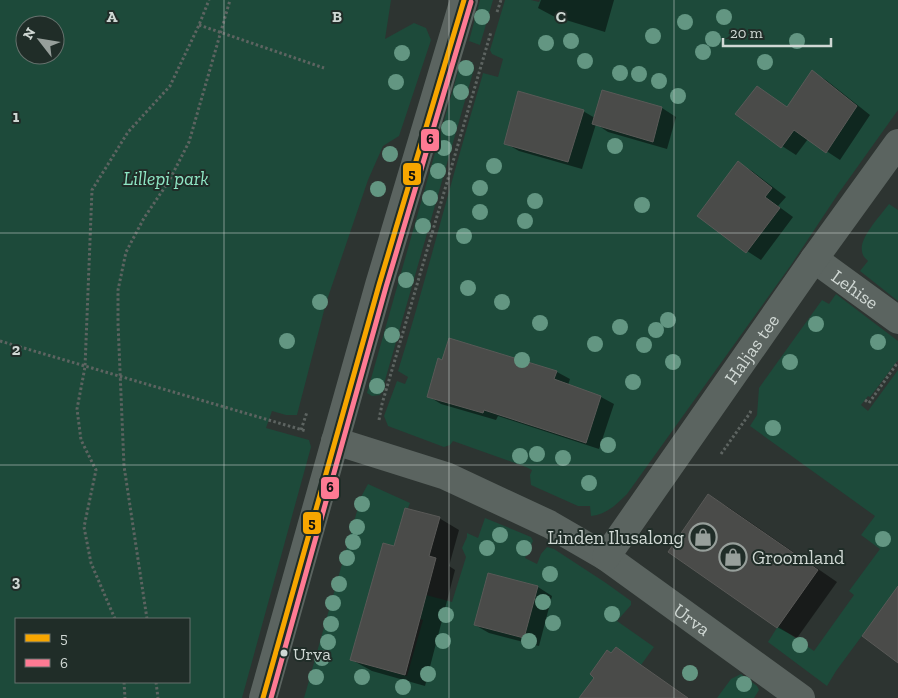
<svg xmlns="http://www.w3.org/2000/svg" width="898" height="698" font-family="'Zilla Slab',serif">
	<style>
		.green { fill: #1d4a3a; fill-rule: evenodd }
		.shadow { fill: #0007 }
		.building { fill: #4a4b49; stroke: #595957 }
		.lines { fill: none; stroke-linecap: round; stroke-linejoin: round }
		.path { stroke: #5d6461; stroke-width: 3; stroke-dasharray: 2.5 2.5; stroke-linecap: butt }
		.minor { stroke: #5b6460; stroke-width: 28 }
		.tertiary { stroke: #5b6460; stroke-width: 28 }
		.bus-1-casing { stroke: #202d28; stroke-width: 9 }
		.bus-2-casing { stroke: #202d28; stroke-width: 9 }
		.bus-1 { stroke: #f7a600; stroke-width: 5 }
		.bus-2 { stroke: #fe7a93; stroke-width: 5 }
		.tree { fill: #639682 }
		.grid { fill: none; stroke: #d0d8d4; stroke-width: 1; stroke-opacity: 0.55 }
		.bus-dot { fill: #d0d8d4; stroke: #202d28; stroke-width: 2 }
		.labels { text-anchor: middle; stroke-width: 4; stroke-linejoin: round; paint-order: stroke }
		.bus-label { font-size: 18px; fill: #d0d8d4; stroke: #202d28; text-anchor: start }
		.park-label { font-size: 19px; font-style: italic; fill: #8fe7c5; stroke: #202d28 }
		.street-label { font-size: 19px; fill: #d0d8d4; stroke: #202d28 }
		.poi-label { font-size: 19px; fill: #d0d8d4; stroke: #202d28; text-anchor: end }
		.grid-label { font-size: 16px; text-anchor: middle; font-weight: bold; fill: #d0d8d4; stroke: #202d28; stroke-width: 4; stroke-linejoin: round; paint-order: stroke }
		.line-badge { stroke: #202d28; stroke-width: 2 }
		.pale-badge-label { font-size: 14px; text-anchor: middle; font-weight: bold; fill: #111 }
	</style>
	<rect width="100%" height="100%" fill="#2d3431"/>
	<!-- green -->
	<g class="green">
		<path d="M0 0H391L385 39 414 23 426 28 431 40 399 136 383 146 368 180 326 303 297 415H286L272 411 266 428 309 440 311 447 242 698H0ZM25 25H55V55H25ZM16 619H189V682H16Z"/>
		<polygon points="480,0 493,0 480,45 469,41"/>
		<path d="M505 0H531L539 2 540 0H898V110L838 194 791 265 627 494C616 505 607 514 591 516L590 506H578L531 485 530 475 532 470 526 467 453 441 450 445 444 447 388 426 384 416 397 381 405 384 408 377 398 371C428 274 452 175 482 77L483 73 498 77 503 59 492 54 490 50Z"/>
		<polygon points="461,61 472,62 474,69 384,384 380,395 372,396 367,393"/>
		<path d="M889 204 898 210V301L860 271 868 261C865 258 862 255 862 251 859 238 881 215 889 204Z"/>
		<polygon points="836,294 898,341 898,360 870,397 868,396 861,405 868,411 898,370 898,587 836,671 827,686 768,642 778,626 814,651 854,595 849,591 880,549 861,535 875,516 750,426 757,415 759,388 822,300 829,304"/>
		<polygon points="368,484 410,503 408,508 405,508 394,546 383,543 351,660 407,676 423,620 412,616 426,595 452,602 466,557 462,548 467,537 467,533 478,538 485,518 531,537 533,541 525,558 537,564 541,554 547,547 554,549 606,583 631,601 631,605 617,621 654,647 641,665 616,647 611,653 607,650 590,674 594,678 586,689 598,698 304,698 361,497"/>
		<polygon points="741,674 757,686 759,690 754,698 717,698 731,679"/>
	</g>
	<!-- shadow -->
	<g class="shadow">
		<polygon points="541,0 614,0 605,32 553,16 538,8"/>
		<polygon points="812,72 826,80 870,115 840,160 808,139 796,155 782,146 757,88 788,108"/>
		<polygon points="603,91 662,108 676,117 667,149 608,132 596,124 582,169 519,151 505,143 583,111 595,118"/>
		<polygon points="738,163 752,171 786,197 778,206 793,217 761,260 747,251 699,215"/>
		<polygon points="450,340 557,372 570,379 568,385 601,397 614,404 599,449 498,416 496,420 441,404 428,396 443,361"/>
		<polygon points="709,496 728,507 837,582 797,638 777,627"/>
		<polygon points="439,518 459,530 449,566 455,570 425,686 372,671 352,660 395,547"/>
		<polygon points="488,574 538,587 552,596 539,646 489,633 475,625"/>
	</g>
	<!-- building -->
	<g class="building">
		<polygon points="812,70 857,106 826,153 794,130 781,148 735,114 757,86 787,107"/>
		<polygon points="602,90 662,107 653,142 592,124"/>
		<polygon points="518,91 584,110 568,162 504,144"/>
		<polygon points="738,161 772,188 765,197 780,208 746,253 697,216"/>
		<polygon points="449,338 557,371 554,379 601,396 586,443 484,410 483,413 427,397 438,358 442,360"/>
		<polygon points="708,494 818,570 777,628 668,552"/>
		<polygon points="405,508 440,517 429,556 436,558 405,675 350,660 383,543 394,546"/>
		<polygon points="488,573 538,586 524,638 474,625"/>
		<polygon points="898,586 898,663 862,636"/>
		<polygon points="616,647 641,665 688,698 579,698 594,678 590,674 607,650 611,653"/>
	</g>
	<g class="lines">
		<!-- path -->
		<g class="path">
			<polyline points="497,12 501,0"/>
			<polyline points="199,25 324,68"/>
			<polyline points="0,341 306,431"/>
			<polyline points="865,400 869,403 898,362"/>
			<polyline points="379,420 382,404 491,32"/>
			<polyline points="301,430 307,412"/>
			<polyline points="721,454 750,413 751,410"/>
			<polyline points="115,619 91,563 84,527 96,470 81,440 77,409 85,367 92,190 128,132 170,86 199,25 209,0"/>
			<polyline points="147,619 124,466 118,323 118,290 126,252 144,218 169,181 189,142 230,0"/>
			<polyline points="124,682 125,698"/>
			<polyline points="156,682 158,698"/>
		</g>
		<!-- minor -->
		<g class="minor">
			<path id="s1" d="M814 259 898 320"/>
			<path id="s2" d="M335 441 446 476 549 524 606 557 801 698"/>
			<path id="s3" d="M606 557 814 259 898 143"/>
		</g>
		<!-- tertiary -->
		<polyline class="tertiary" points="263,698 379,285 464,0"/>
		<!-- bus-1 casing -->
		<g class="bus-1-casing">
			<polyline id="bus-1" points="263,698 379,285 464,0"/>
		</g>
		<!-- bus-2 casing -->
		<g class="bus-2-casing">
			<polyline id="bus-2" points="271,698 386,287 471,2"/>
		</g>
		<!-- bus-1 -->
		<use href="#bus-1" class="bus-1"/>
		<!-- bus-2 -->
		<use href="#bus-2" class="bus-2"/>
	</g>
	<!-- trees -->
	<g class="tree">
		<circle cx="482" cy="17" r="8"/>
		<circle cx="724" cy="17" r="8"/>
		<circle cx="685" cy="22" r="8"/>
		<circle cx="653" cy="36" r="8"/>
		<circle cx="713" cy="39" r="8"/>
		<circle cx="571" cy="41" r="8"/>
		<circle cx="797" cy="41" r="8"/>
		<circle cx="546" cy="43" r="8"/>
		<circle cx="703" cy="52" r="8"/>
		<circle cx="402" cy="53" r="8"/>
		<circle cx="585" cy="61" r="8"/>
		<circle cx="765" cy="62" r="8"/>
		<circle cx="466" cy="68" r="8"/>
		<circle cx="620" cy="73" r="8"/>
		<circle cx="639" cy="74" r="8"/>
		<circle cx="659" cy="81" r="8"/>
		<circle cx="396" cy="82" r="8"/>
		<circle cx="461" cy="92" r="8"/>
		<circle cx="678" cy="96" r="8"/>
		<circle cx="449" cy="128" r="8"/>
		<circle cx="615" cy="146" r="8"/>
		<circle cx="444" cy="148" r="8"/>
		<circle cx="390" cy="154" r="8"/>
		<circle cx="494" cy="166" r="8"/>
		<circle cx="438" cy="171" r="8"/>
		<circle cx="480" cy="188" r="8"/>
		<circle cx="378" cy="189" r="8"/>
		<circle cx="430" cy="198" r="8"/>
		<circle cx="535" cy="201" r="8"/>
		<circle cx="642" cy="205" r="8"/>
		<circle cx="480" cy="212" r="8"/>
		<circle cx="525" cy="221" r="8"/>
		<circle cx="423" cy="226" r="8"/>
		<circle cx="464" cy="236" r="8"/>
		<circle cx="406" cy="280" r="8"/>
		<circle cx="468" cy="288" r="8"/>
		<circle cx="320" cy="302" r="8"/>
		<circle cx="502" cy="302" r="8"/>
		<circle cx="668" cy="320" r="8"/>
		<circle cx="540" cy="323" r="8"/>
		<circle cx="816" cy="324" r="8"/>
		<circle cx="620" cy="327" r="8"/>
		<circle cx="656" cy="330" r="8"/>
		<circle cx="392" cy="335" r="8"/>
		<circle cx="287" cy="341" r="8"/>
		<circle cx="878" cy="342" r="8"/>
		<circle cx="595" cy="344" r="8"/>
		<circle cx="644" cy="345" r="8"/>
		<circle cx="522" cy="360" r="8"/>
		<circle cx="673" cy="362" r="8"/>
		<circle cx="790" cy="362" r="8"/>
		<circle cx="633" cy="382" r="8"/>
		<circle cx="377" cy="386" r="8"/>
		<circle cx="773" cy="428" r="8"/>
		<circle cx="608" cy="445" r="8"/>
		<circle cx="537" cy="454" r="8"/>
		<circle cx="520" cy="456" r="8"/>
		<circle cx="563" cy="458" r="8"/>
		<circle cx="589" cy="483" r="8"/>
		<circle cx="362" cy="504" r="8"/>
		<circle cx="357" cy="527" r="8"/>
		<circle cx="500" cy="535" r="8"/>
		<circle cx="883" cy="539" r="8"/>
		<circle cx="353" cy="542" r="8"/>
		<circle cx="487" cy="548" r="8"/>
		<circle cx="524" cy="548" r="8"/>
		<circle cx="347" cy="558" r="8"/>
		<circle cx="550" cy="574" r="8"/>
		<circle cx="339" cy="584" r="8"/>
		<circle cx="543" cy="602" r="8"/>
		<circle cx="333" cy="603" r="8"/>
		<circle cx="612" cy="614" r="8"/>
		<circle cx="446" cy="615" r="8"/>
		<circle cx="553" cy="623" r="8"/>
		<circle cx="331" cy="624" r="8"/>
		<circle cx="443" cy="641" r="8"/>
		<circle cx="529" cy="641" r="8"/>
		<circle cx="328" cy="642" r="8"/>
		<circle cx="800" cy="645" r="8"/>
		<circle cx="322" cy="658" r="8"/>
		<circle cx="690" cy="673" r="8"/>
		<circle cx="428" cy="674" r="8"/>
		<circle cx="316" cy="677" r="8"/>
		<circle cx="362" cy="677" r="8"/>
		<circle cx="744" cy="684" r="8"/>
		<circle cx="403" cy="687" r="8"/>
	</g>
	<!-- grid -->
	<path class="grid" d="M224 0V698M449 0V698M674 0V698M0 233H898M0 465H898"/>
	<!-- icons -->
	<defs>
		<g id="shop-ring" transform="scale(1.4375)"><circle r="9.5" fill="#202d28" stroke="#979f9b" stroke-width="1.5"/><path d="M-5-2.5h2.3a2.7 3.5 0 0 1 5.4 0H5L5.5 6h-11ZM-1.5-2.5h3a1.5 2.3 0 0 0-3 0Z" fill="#979f9b"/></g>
	</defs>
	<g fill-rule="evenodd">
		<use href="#shop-ring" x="703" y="537"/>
		<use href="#shop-ring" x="733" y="557"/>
	</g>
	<!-- markers -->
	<circle class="bus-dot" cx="284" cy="653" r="4.5"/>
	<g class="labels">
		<!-- bus labels -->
		<g class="bus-label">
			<text x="293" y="660">Urva</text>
		</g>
		<!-- park labels -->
		<g class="park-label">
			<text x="166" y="185">Lillepi park</text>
		</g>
		<!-- street labels -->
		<g class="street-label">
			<text dy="7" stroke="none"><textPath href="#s1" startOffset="51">Lehise</textPath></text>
			<text dy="7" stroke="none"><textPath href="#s3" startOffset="254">Haljas tee</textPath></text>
			<text dy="7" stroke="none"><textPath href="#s2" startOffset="402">Urva</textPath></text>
		</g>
		<!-- poi labels -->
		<g class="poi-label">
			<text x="684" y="544">Linden Ilusalong</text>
			<text x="752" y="564" text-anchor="start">Groomland</text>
		</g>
	</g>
	<g class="grid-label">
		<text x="112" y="22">A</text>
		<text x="337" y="22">B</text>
		<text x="561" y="22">C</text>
		<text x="16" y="122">1</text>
		<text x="16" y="355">2</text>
		<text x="16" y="587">3</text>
	</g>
	<g class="line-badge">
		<rect x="420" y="128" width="20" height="24" rx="5" fill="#fe7a93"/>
		<rect x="402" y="162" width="20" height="24" rx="5" fill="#f7a600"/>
		<rect x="320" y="476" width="20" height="24" rx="5" fill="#fe7a93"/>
		<rect x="302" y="511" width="20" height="24" rx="5" fill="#f7a600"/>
	</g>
	<g class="pale-badge-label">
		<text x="430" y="144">6</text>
		<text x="412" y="179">5</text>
		<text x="330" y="492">6</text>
		<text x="312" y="528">5</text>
	</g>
	<!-- legend -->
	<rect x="15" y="618" width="175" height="65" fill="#202d28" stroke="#66716d"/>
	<rect x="25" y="634" width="25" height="8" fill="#f7a600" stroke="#66716d"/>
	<text x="60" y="643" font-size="15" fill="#d0d8d4">5</text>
	<rect x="25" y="659" width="25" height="8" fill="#fe7a93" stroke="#66716d"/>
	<text x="60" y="668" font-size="15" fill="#d0d8d4">6</text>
	<!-- north arrow -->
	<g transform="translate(40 40) rotate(301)"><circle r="24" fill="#202d28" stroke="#66716d"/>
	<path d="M0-4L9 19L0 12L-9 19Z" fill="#979f9b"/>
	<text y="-8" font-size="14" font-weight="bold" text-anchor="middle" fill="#d0d8d4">N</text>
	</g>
	<!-- scale -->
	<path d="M723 38v8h108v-8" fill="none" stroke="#d0d8d4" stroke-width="2.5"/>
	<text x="730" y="38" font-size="15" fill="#d0d8d4" stroke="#202d28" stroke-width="4" paint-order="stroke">20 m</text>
</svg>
